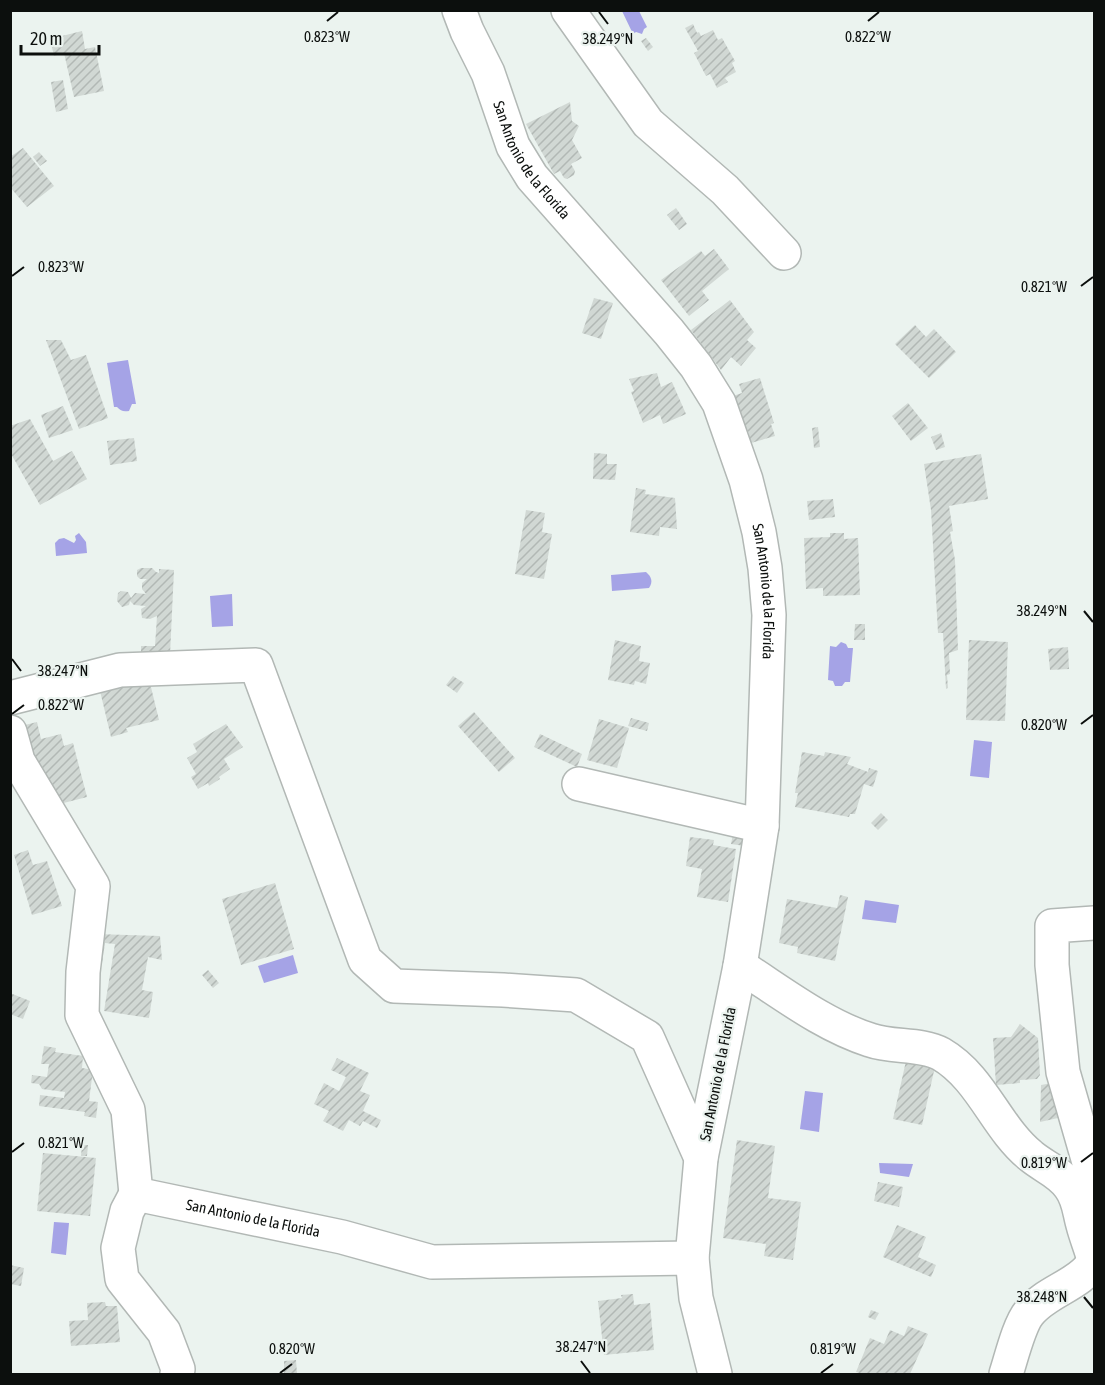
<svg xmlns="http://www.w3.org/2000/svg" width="1105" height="1385" font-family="'Asap Condensed',sans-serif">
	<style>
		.water { fill: #a5a3e6 }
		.building { fill: url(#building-hatch) }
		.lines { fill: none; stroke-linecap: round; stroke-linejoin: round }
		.minor-casing { stroke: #b2b8b5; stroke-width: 36 }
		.minor { stroke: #fff; stroke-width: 33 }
		.ticks { fill: none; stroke: #0c0f0d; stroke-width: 2 }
		.labels { text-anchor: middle; stroke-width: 4.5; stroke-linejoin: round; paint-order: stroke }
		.street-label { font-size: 15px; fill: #0c0f0d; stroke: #ebf3ef }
		.ticks-label { font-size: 15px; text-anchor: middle; fill: #0c0f0d; stroke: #ebf3ef; stroke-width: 4.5; stroke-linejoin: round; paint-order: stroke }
	</style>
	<defs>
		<pattern id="building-hatch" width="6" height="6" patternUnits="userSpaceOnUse" patternTransform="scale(1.5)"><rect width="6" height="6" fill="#d1d8d4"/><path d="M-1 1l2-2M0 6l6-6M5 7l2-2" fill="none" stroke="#b2b8b5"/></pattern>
	</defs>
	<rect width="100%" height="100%" fill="#ebf3ef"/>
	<!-- water -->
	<g class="water">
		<polygon points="622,11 639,11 647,27 644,29 642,34 636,32 633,34"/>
		<path d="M128 360 136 404H132L129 411C123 412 121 411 117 407H114L107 363Z"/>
		<polygon points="79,533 86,542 87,553 56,556 55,543 59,539 64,538 74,543 76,540 75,536"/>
		<path d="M646 572C652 577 653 582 649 588L612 591 611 575Z"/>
		<polygon points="232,594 233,626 212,627 210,596"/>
		<polygon points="841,642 846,644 848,648 853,648 850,682 845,682 842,686 835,686 833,681 828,680 830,646 836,647"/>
		<polygon points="974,740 992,742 989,778 970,776"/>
		<polygon points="865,900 899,905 896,923 862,919"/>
		<polygon points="293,955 298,973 264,983 258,966"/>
		<polygon points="805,1091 823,1093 819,1132 800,1129"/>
		<polygon points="879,1163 913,1164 909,1177 880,1173"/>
		<polygon points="54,1222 69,1223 66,1255 51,1253"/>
	</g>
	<!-- building -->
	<g class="building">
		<polygon points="693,24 697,33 699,32 701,36 713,30 718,40 722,38 735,61 732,63 736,72 725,78 728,82 717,88 710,74 706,76 694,53 698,51 685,28"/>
		<polygon points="82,31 85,49 95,47 104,91 74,97 64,53 54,56 50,39"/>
		<polygon points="646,38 653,47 648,51 641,41"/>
		<polygon points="63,80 68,109 56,112 51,82"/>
		<polygon points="570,102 572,121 579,126 572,140 582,158 571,164 575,171 574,175 567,179 564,178 560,171 554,174 526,124"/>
		<polygon points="23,148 54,186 27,207 10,187 10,157"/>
		<polygon points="39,152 47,161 40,166 33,157"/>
		<polygon points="676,208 687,224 679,230 667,215"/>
		<polygon points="714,249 729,269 702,291 709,300 689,316 661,280 701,251 705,256"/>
		<polygon points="594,298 613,303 601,339 582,333"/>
		<polygon points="730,300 754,332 747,340 756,348 741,366 731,357 721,370 691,330"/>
		<polygon points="915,325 926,337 934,329 956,352 929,378 895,344"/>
		<polygon points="46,340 61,340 71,360 86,355 108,418 79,429"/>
		<polygon points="657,373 661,387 672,382 686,414 663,424 660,415 643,423 631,392 634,391 629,379"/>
		<polygon points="760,378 774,423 771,424 775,436 751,443 748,431 744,432 733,396 742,393 739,384"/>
		<polygon points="908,403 928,428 911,441 892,416"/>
		<polygon points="63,406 73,430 49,438 41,415"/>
		<polygon points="30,419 53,461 72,451 87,479 40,505 10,452 10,426"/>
		<polygon points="818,427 820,447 814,448 812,428"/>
		<polygon points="941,433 945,447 936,450 931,437"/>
		<polygon points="134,438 137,461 110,465 107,441"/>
		<polygon points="594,453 607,454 607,464 617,464 615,480 593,479"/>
		<polygon points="981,454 988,499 949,506 953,531 950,532 955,560 958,650 949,653 950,674 947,675 948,688 946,689 943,633 938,633 931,510 924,464"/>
		<polygon points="636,488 646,490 645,494 675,498 677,529 660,527 659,536 630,532"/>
		<polygon points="833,499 835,517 809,520 807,501"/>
		<polygon points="526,510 545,513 542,532 552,534 544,579 515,574"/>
		<polygon points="830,533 844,533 844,539 858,538 860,595 823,596 823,588 806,589 804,538 830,537"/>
		<polygon points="141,568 152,568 156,572 159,573 159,569 174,570 170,655 141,654 141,646 155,646 157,616 150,619 142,618 141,609 146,606 134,605 130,601 129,605 122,607 117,601 118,593 121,591 128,592 131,598 135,593 146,594 142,589 142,583 147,579 140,579 137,576 137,570"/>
		<polygon points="855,624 865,624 865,640 854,640"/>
		<polygon points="615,640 641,646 639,661 650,663 646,684 635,681 634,685 608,680"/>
		<polygon points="969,640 1008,642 1005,721 966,720"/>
		<polygon points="1068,647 1069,669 1050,670 1048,649"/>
		<polygon points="453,676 464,683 457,693 446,685"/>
		<polygon points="149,679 159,720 126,728 128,732 111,737 100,691"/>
		<polygon points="474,712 515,758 499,772 458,726"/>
		<polygon points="631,718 649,723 647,731 628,726"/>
		<polygon points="599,719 629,728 617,768 587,760"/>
		<polygon points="37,722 41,739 61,734 64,746 73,743 87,797 48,807 17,727"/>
		<polygon points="226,724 243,747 224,759 230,769 219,777 220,779 209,786 208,783 198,789 191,777 196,774 187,758 197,752 193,744"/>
		<polygon points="540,734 582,754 577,767 534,747"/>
		<polygon points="802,752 824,756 825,752 851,757 847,764 868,772 869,768 878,771 873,787 864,784 855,814 850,814 849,817 795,807 798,793 795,793"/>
		<polygon points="881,813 888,820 878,830 871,823"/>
		<polygon points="733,834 746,835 745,846 731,844"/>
		<polygon points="690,837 714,840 713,845 736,849 728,902 697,897 702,869 686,866"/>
		<polygon points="28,850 33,865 47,861 62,906 32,915 14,855"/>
		<polygon points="275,883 294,949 241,965 222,899"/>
		<polygon points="840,895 848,897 835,961 797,953 798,947 779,943 787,899 837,908"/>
		<polygon points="96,934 160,936 162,960 148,957 142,990 153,992 149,1018 104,1011 115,944 105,943 102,963 91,960"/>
		<polygon points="208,970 219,983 213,988 202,975"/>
		<polygon points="10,993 30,1001 23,1019 10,1014"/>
		<polygon points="1020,1024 1038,1038 1040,1075 1037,1079 1020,1080 1020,1083 996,1085 993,1038 1011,1037"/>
		<polygon points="44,1046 56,1048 55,1052 83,1056 82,1068 93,1070 89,1101 98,1102 96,1118 84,1116 85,1112 39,1106 40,1095 64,1098 65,1092 42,1089 39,1084 31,1083 32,1075 47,1077 49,1064 41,1064"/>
		<polygon points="908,1052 944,1073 934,1071 922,1125 893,1119"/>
		<polygon points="337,1058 369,1073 360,1091 370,1095 363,1111 381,1120 377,1128 363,1121 360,1126 349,1120 343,1131 323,1121 329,1111 314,1104 324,1083 339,1091 346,1077 331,1070"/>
		<polygon points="1052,1083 1058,1118 1040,1122 1041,1085"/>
		<polygon points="737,1140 775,1146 768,1198 801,1202 793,1260 764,1256 766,1244 723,1238"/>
		<polygon points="82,1145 88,1145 87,1156 81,1156"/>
		<polygon points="43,1153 96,1158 90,1216 37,1211"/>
		<polygon points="878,1182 903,1187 899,1207 874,1201"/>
		<polygon points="897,1225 926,1237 918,1257 936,1265 931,1277 883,1257"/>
		<polygon points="10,1265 24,1268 21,1286 10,1284"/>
		<polygon points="633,1294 634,1305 650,1303 654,1350 604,1355 598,1301 622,1298 621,1295"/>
		<polygon points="105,1302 106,1306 117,1306 120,1342 71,1346 69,1321 88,1320 87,1303"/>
		<polygon points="871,1310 879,1313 875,1320 868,1317"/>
		<polygon points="908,1326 928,1334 910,1374 863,1374 856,1372 870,1338 884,1344 890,1330 904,1336"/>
		<polygon points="296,1360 297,1374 284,1374 284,1361"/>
	</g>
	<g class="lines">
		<!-- minor casing -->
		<g class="minor-casing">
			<g id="minor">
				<path id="s1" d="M459 10 467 31 488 73 513 146 532 177 669 332 696 366 719 403 746 480 759 532 765 568 769 615 762 826 740 966 701 1158 692 1258 696 1298 715 1374"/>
				<polyline points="568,10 648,123 725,190 784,253"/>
				<polyline points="10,698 120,670 256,665 365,960 394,986 503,990 576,995 647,1037 701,1158"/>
				<path id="s2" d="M10 732 18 761 93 886 83 972 82 1015 128 1110 136 1194 342 1237 432 1262 692 1258"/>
				<polyline points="579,784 762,826"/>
				<polyline points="1094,923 1052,926 1052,965 1063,1072 1094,1180"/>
				<path d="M740 966C781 992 823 1025 870 1040 892 1048 921 1043 941 1054 982 1078 996 1128 1031 1156 1044 1167 1060 1172 1070 1187 1079 1199 1079 1211 1083 1225 1086 1237 1091 1248 1094 1260"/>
				<polyline points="136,1194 127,1211 118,1248 122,1279 164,1332 178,1369 177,1374"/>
				<path d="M1006 1374C1011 1359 1019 1325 1029 1313 1046 1291 1081 1285 1094 1261"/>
			</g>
		</g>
		<!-- minor -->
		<use href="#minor" class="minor"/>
	</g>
	<!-- ticks -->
	<path class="ticks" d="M599 12 608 24M327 21 338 12M868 21 879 12M12 276 24 267M1081 286 1093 277M1084 611 1093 622M12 659 21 671M12 714 24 705M1081 724 1093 715M12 1152 24 1143M1081 1162 1093 1153M1084 1297 1093 1308M581 1361 590 1373M280 1373 292 1364M821 1373 833 1364"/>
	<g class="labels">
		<!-- street labels -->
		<g class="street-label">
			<text dy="5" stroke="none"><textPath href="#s1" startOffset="168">San Antonio de la Florida</textPath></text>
			<text dy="5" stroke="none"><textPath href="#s1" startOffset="672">San Antonio de la Florida</textPath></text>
			<text transform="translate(718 1074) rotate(-79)" y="5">San Antonio de la Florida</text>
			<text dy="5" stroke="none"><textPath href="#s2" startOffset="615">San Antonio de la Florida</textPath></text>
		</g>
	</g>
	<g class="ticks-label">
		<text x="327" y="42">0.823°W</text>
		<text x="868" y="42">0.822°W</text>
		<text x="608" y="44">38.249°N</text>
		<text x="61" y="272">0.823°W</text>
		<text x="1044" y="292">0.821°W</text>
		<text x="1042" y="616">38.249°N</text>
		<text x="63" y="676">38.247°N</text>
		<text x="61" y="710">0.822°W</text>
		<text x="1044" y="730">0.820°W</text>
		<text x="61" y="1148">0.821°W</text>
		<text x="1044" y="1168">0.819°W</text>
		<text x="1042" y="1302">38.248°N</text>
		<text x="581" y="1352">38.247°N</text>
		<text x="292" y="1354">0.820°W</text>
		<text x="833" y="1354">0.819°W</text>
	</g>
	<!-- border -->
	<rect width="1105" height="1385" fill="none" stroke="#0c0f0d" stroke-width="24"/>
	<!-- scale -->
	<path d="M21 45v9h78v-9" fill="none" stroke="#0c0f0d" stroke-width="3"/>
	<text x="30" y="45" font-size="18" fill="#0c0f0d" stroke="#ebf3ef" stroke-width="4.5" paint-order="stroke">20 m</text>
</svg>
